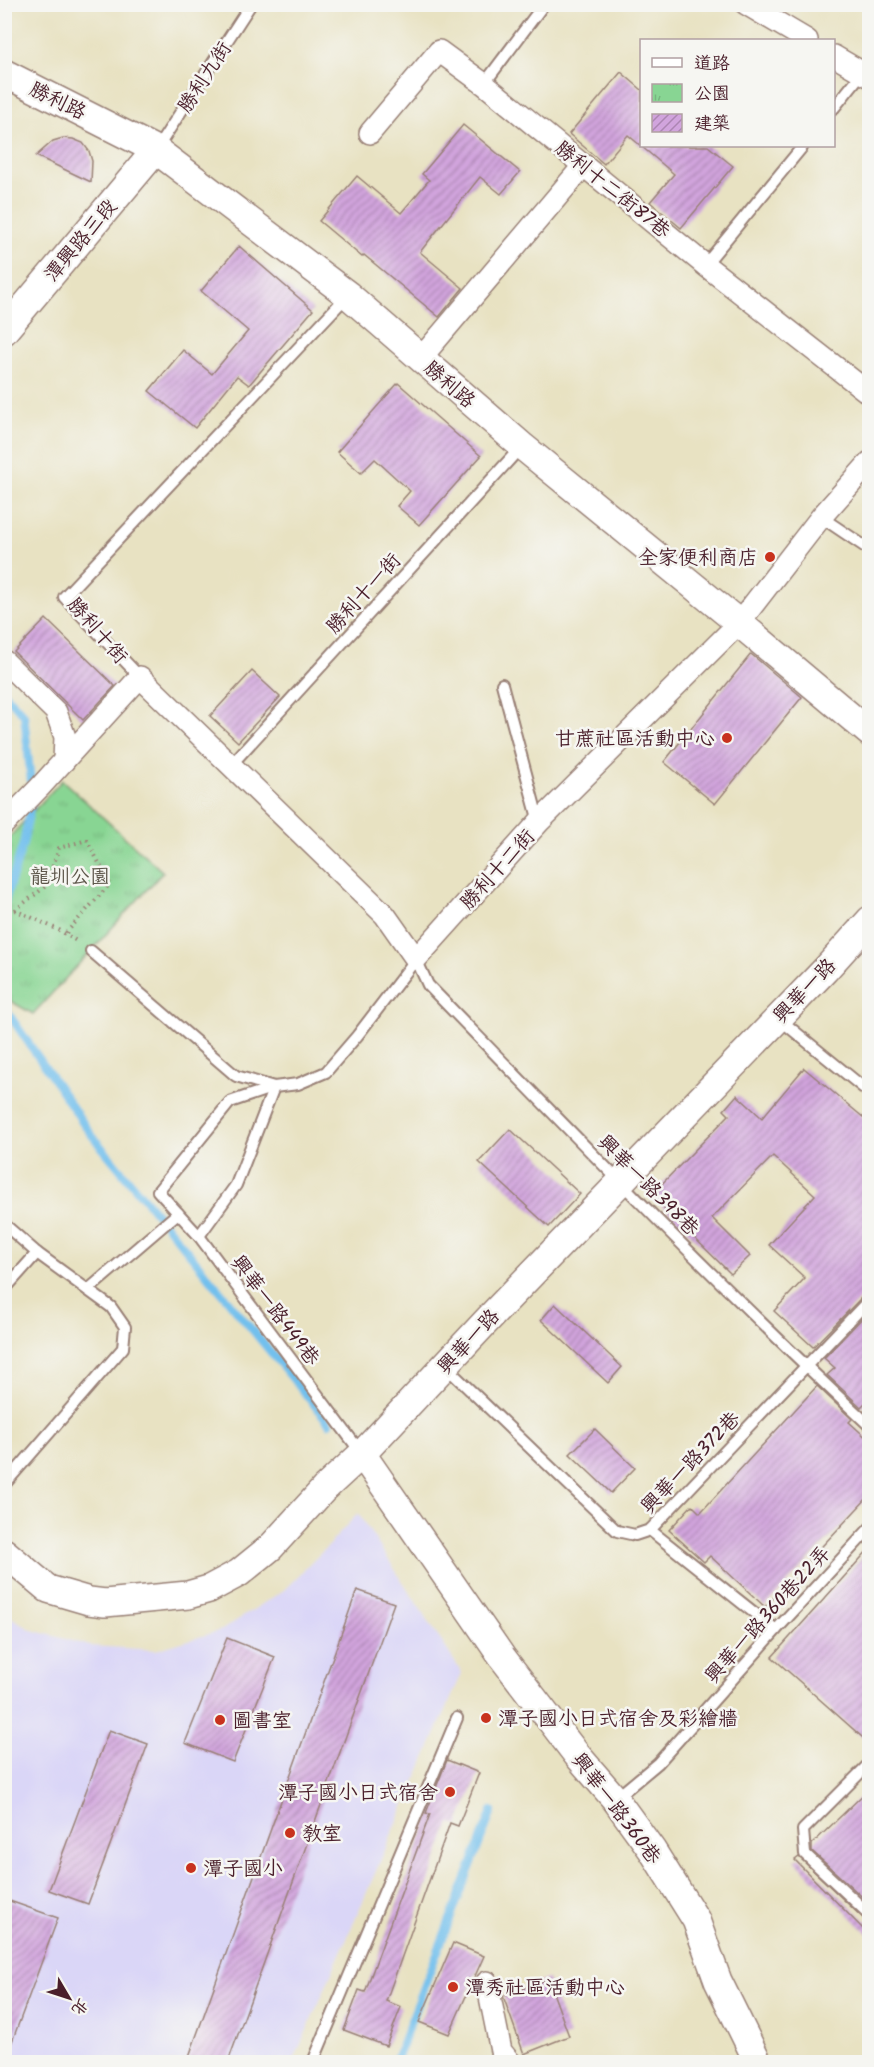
<svg xmlns="http://www.w3.org/2000/svg" width="874" height="2067" font-family="Kalam,'LXGW WenKai TC',sans-serif">
	<style>
		.built { fill: #dad6f7 }
		.park { fill: url(#park-tufts); stroke: #697a5f; stroke-width: 1.5 }
		.lines { fill: none; stroke-linecap: round; stroke-linejoin: round }
		.stream { stroke: #72c0ed; stroke-width: 8 }
		.building { fill: url(#building-hatch) }
		.service-casing { stroke: #998076; stroke-width: 14 }
		.minor-casing { stroke: #998076; stroke-width: 24 }
		.tertiary-casing { stroke: #998076; stroke-width: 30 }
		.path { stroke: #998076; stroke-width: 4; stroke-dasharray: 1.5 4.5; stroke-linecap: butt }
		.service { stroke: #fff; stroke-width: 10 }
		.minor { stroke: #fff; stroke-width: 21 }
		.tertiary { stroke: #fff; stroke-width: 27 }
		.poi-dot { fill: #c8321e; stroke: #f6f6f2; stroke-width: 2 }
		.labels { text-anchor: middle; stroke-width: 5; stroke-linejoin: round; paint-order: stroke }
		.street-label { font-size: 20px; fill: #4a1f2b; stroke: #f6f6f2 }
		.poi-label { font-size: 20px; fill: #4a1f2b; stroke: #f6f6f2; text-anchor: start }
		.park-label { font-size: 20px; fill: #5d564a; stroke: #f6f6f2 }
	</style>
	<defs>
		<pattern id="park-tufts" width="24" height="20" patternUnits="userSpaceOnUse" patternTransform="scale(1.5)"><rect width="24" height="20" fill="#88d593"/><path d="M3 7l-1-3M5 7V3M7 7l1-3M15 17l-1-3M17 17v-4M19 17l1-3" fill="none" stroke="#77b67f"/></pattern>
		<pattern id="building-hatch" width="6" height="6" patternUnits="userSpaceOnUse" patternTransform="scale(1.5)"><rect width="6" height="6" fill="#d1a4dd"/><path d="M-1 1l2-2M0 6l6-6M5 7l2-2" fill="none" stroke="#ac85b3"/></pattern>
	</defs>
	<rect width="100%" height="100%" fill="#f6f6f2"/>
	<filter id="ink" filterUnits="userSpaceOnUse"><feTurbulence type="fractalNoise" baseFrequency=".0167" numOctaves="2"/><feDisplacementMap in="SourceGraphic" scale="12" xChannelSelector="R" yChannelSelector="G"/><feConvolveMatrix kernelMatrix="1 2 1 2 8 2 1 2 1" color-interpolation-filters="sRGB"/></filter>
	<filter id="wash" filterUnits="userSpaceOnUse"><feTurbulence type="fractalNoise" baseFrequency=".008" numOctaves="4" result="noise"/><feDisplacementMap in="SourceGraphic" scale="24" xChannelSelector="R" yChannelSelector="G"/><feGaussianBlur stdDeviation="1.35" result="paint"/><feColorMatrix in="noise" values="0 0 0 0 0 0 0 0 0 0 0 0 0 0 0 0 0 1.4 0 .05"/><feComposite in="paint" operator="in"/></filter>
	<g filter="url(#wash)">
		<rect width="100%" height="100%" fill="#e8e2c2"/>
		<!-- built -->
		<polygon class="built" points="358,1513 462,1673 293,2062 5,2062 4,1613 32,1630 90,1646 156,1650 222,1630 284,1590 329,1545"/>
		<!-- park -->
		<polygon class="park" points="62,780 163,872 33,1014 5,998 4,843"/>
		<g class="lines">
			<!-- stream -->
			<g class="stream">
				<polyline points="4,693 24,715 32,792"/>
				<polyline points="4,904 23,844 31,804"/>
				<polyline points="4,1007 90,1133 329,1423"/>
				<polyline points="395,2062 492,1811"/>
			</g>
		</g>
		<g id="blocks">
			<!-- building -->
			<g class="building">
				<polygon points="621,72 642,90 642,146 708,146 733,166 681,228 650,202 674,174 628,135 604,164 569,134"/>
				<polygon points="463,125 520,172 501,194 480,177 420,252 463,288 439,317 364,255 362,257 319,221 357,176 401,213 429,180 422,174"/>
				<polygon points="63,138 73,139 83,143 89,151 92,161 91,182 36,156 53,141"/>
				<polygon points="239,246 313,310 249,385 237,376 195,428 149,391 183,350 212,374 248,331 201,291"/>
				<polygon points="398,383 481,456 419,525 397,506 410,491 375,459 361,473 337,452"/>
				<polygon points="46,619 115,686 83,720 14,652"/>
				<polygon points="751,654 802,697 715,804 664,762"/>
				<polygon points="252,671 280,697 238,742 210,716"/>
				<polygon points="804,1068 870,1123 870,1292 865,1294 813,1347 774,1311 805,1278 769,1245 815,1195 773,1156 712,1218 750,1256 731,1274 651,1195 729,1115 724,1110 737,1095 762,1118"/>
				<polygon points="510,1129 580,1194 549,1227 479,1162"/>
				<polygon points="555,1304 622,1367 608,1383 541,1320"/>
				<polygon points="870,1310 870,1398 861,1407 827,1375 835,1368 824,1358"/>
				<polygon points="817,1386 852,1419 849,1422 870,1441 870,1495 765,1607 710,1556 704,1562 669,1530 692,1505 700,1513"/>
				<polygon points="595,1429 635,1468 611,1493 570,1454"/>
				<polygon points="870,1548 870,1744 772,1657"/>
				<polygon points="357,1590 394,1603 228,2062 187,2062"/>
				<polygon points="227,1638 275,1657 233,1762 185,1743"/>
				<polygon points="109,1730 148,1744 88,1904 49,1890"/>
				<polygon points="447,1760 479,1773 458,1826 450,1823 386,2001 401,2007 386,2046 344,2030 359,1990 365,1992 430,1814 426,1813"/>
				<polygon points="870,1788 870,1904 812,1851 812,1844"/>
				<polygon points="799,1857 865,1920 870,1922 870,1936 795,1860"/>
				<polygon points="4,1899 58,1918 7,2055 4,2055"/>
				<polygon points="453,1943 484,1956 449,2034 419,2022"/>
				<polygon points="548,1979 569,2036 524,2054 503,1996"/>
			</g>
		</g>
	</g>
	<g filter="url(#ink)">
		<use href="#blocks" fill-opacity="0" stroke="#998076" stroke-width="1.5"/>
		<g class="lines">
			<!-- service casing -->
			<g class="service-casing">
				<g id="service">
					<polyline points="484,84 544,4"/>
					<polyline points="834,108 862,73"/>
					<polyline points="156,150 251,4"/>
					<polyline points="705,265 803,146"/>
					<polyline points="821,517 870,550"/>
					<polyline points="140,677 64,597 348,295"/>
					<polyline points="502,684 539,822"/>
					<polyline points="231,765 522,446"/>
					<path d="M91 951 236 1076 274 1087 298 1084 326 1072 357 1036 416 959 428 985C573 1134 717 1284 870 1426"/>
					<polyline points="778,1018 870,1093"/>
					<polyline points="274,1087 230,1102 158,1191 199,1236 362,1454"/>
					<polyline points="4,1224 37,1253 111,1307 125,1327 123,1348 4,1485"/>
					<polyline points="199,1236 236,1185 274,1087"/>
					<polyline points="4,1290 37,1253"/>
					<polyline points="88,1290 178,1213"/>
					<polyline points="445,1366 617,1531 635,1535 650,1530 870,1299"/>
					<polyline points="650,1530 776,1630"/>
					<polyline points="870,1763 803,1830 805,1854 870,1915"/>
					<polyline points="616,1798 658,1763 776,1630 870,1528"/>
					<polyline points="313,2062 457,1718"/>
				</g>
			</g>
			<!-- minor casing -->
			<g class="minor-casing">
				<g id="minor">
					<polyline points="746,4 807,40"/>
					<polyline points="834,56 870,77"/>
					<polyline points="370,133 439,51 484,84 705,265 870,394"/>
					<polyline points="421,358 584,165"/>
					<polyline points="4,661 56,712 65,737 64,761"/>
					<polyline points="4,824 40,787 140,677 385,915 416,959 539,822 739,623 821,517 870,462"/>
					<polyline points="487,1982 501,2051 510,2062"/>
				</g>
			</g>
			<!-- tertiary casing -->
			<g class="tertiary-casing">
				<g id="tertiary">
					<polyline points="4,73 156,150 348,295 522,446 739,623 870,733"/>
					<polyline points="4,331 156,150"/>
					<polyline points="362,1454 502,1657 577,1755 615,1799 652,1850 696,1920 718,1981 758,2062"/>
					<polyline points="4,1552 48,1589 89,1601 105,1603 188,1595 209,1589 239,1573 271,1547 324,1489 362,1454 494,1313 825,970 870,920"/>
				</g>
			</g>
			<!-- path -->
			<g class="path">
				<polyline points="4,905 59,930 78,942"/>
				<polyline points="15,910 46,886 59,848 87,840 110,884 65,934"/>
			</g>
			<!-- service -->
			<use href="#service" class="service"/>
			<!-- minor -->
			<use href="#minor" class="minor"/>
			<!-- tertiary -->
			<use href="#tertiary" class="tertiary"/>
		</g>
	</g>
	<!-- markers -->
	<g class="poi-dot">
		<circle cx="770" cy="557" r="6"/>
		<circle cx="727" cy="738" r="6"/>
		<circle cx="486" cy="1718" r="6"/>
		<circle cx="220" cy="1720" r="6"/>
		<circle cx="450" cy="1792" r="6"/>
		<circle cx="290" cy="1833" r="6"/>
		<circle cx="191" cy="1868" r="6"/>
		<circle cx="453" cy="1987" r="6"/>
	</g>
	<g class="labels">
		<!-- street labels -->
		<g class="street-label">
			<text transform="translate(204 77) rotate(-57)" y="7">勝利九街</text>
			<text transform="translate(58 100) rotate(26)" y="7">勝利路</text>
			<text transform="translate(613 189) rotate(39)" y="7">勝利十二街87巷</text>
			<text transform="translate(80 240) rotate(-50)" y="7">潭興路三段</text>
			<text transform="translate(450 384) rotate(41)" y="7">勝利路</text>
			<text transform="translate(363 593) rotate(-48)" y="7">勝利十一街</text>
			<text transform="translate(98 630) rotate(49)" y="7">勝利十街</text>
			<text transform="translate(497 869) rotate(-48)" y="7">勝利十二街</text>
			<text transform="translate(804 990) rotate(-46)" y="7">興華一路</text>
			<text transform="translate(649 1185) rotate(45)" y="7">興華一路398巷</text>
			<text transform="translate(276 1310) rotate(53)" y="7">興華一路449巷</text>
			<text transform="translate(468 1341) rotate(-47)" y="7">興華一路</text>
			<text transform="translate(690 1462) rotate(-46)" y="7">興華一路372巷</text>
			<text transform="translate(767 1614) rotate(-48)" y="7">興華一路360巷22弄</text>
			<text transform="translate(617 1808) rotate(53)" y="7">興華一路360巷</text>
		</g>
		<!-- poi labels -->
		<g class="poi-label">
			<text x="758" y="564" text-anchor="end">全家便利商店</text>
			<text x="715" y="745" text-anchor="end">甘蔗社區活動中心</text>
			<text x="498" y="1725">潭子國小日式宿舍及彩繪牆</text>
			<text x="232" y="1727">圖書室</text>
			<text x="438" y="1799" text-anchor="end">潭子國小日式宿舍</text>
			<text x="302" y="1840">教室</text>
			<text x="203" y="1875">潭子國小</text>
			<text x="465" y="1994">潭秀社區活動中心</text>
		</g>
		<!-- park labels -->
		<g class="park-label">
			<text x="70" y="883">龍圳公園</text>
		</g>
	</g>
	<!-- margin -->
	<rect width="874" height="2067" fill="none" stroke="#f6f6f2" stroke-width="24"/>
	<!-- legend -->
	<rect x="640" y="39" width="195" height="108" fill="#f6f6f2" stroke="#b1a0a2" stroke-width="1.5"/>
	<rect x="652" y="58" width="30" height="9" fill="#ffffff" stroke="#b1a0a2" stroke-width="1.5"/>
	<text x="694" y="69" font-size="18" fill="#4a1f2b">道路</text>
	<rect x="652" y="84" width="30" height="18" fill="url(#park-tufts)" stroke="#b1a0a2" stroke-width="1.5"/>
	<text x="694" y="99" font-size="18" fill="#4a1f2b">公園</text>
	<rect x="652" y="114" width="30" height="18" fill="url(#building-hatch)" stroke="#b1a0a2" stroke-width="1.5"/>
	<text x="694" y="129" font-size="18" fill="#4a1f2b">建築</text>
	<!-- north arrow -->
	<g transform="translate(69 1998) rotate(129)" stroke="#f6f6f2" stroke-width="4.5" paint-order="stroke">
	<path d="M0-4.5L10 22L0 15L-10 22Z" fill="#4a1f2b"/>
	<text y="-9" font-size="16" font-weight="bold" text-anchor="middle" fill="#4a1f2b">北</text>
	</g>
</svg>
